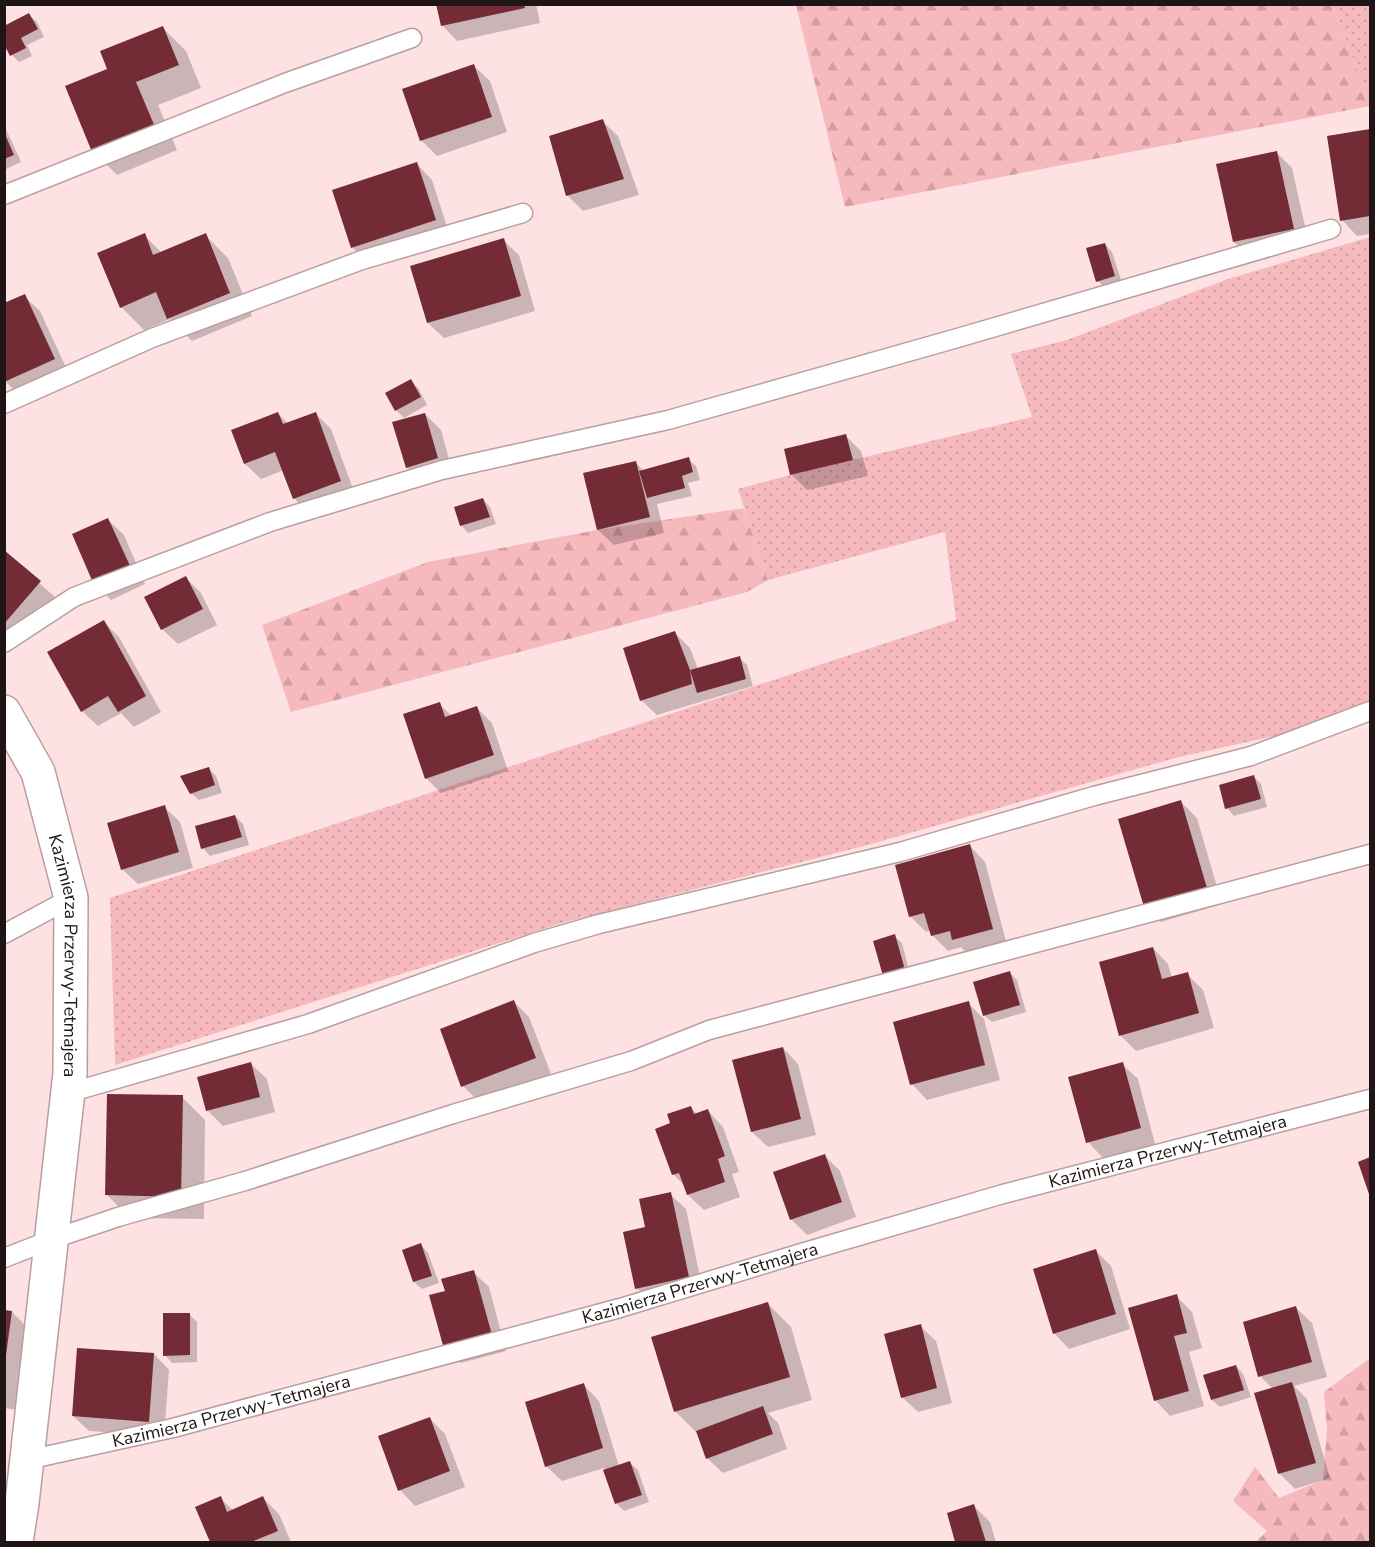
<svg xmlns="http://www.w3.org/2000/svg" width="1375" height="1547" font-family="'Nunito Sans',sans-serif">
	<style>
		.grass { fill: url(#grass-dots) }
		.forest { fill: url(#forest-firs) }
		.shadow { fill: #0003 }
		.building { fill: #732b36 }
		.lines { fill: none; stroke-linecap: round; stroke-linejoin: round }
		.lane-casing { stroke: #b99e9f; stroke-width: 21 }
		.street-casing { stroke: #b99e9f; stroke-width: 36 }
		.lane { stroke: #fff; stroke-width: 18 }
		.street { stroke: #fff; stroke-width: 33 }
		.labels { text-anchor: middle; stroke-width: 6; stroke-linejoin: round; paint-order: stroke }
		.street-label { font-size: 18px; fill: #1f1516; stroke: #fff }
	</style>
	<defs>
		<pattern id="grass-dots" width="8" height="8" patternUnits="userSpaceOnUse" patternTransform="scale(1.5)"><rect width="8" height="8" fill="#f6b9be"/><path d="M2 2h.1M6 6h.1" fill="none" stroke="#d29ea3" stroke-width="1.8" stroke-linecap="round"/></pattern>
		<pattern id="forest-firs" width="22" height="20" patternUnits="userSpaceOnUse" patternTransform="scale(1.5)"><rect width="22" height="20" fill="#f6b9be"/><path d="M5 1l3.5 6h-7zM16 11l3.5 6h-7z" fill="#d29ea3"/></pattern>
	</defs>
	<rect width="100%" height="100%" fill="#fee1e3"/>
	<!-- grass -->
	<g class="grass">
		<polygon points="1332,5 1370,5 1370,101"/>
		<polygon points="1370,237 1370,715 1179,757 864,846 562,923 115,1065 110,898 956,620 945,532 768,580 738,489 790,475 1032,417 1011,354 1067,340 1228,279"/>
	</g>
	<!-- forest -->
	<g class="forest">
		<polygon points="796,5 1332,5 1370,101 1370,106 845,207"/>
		<polygon points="744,508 768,580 747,592 291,712 262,625 428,562 597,530"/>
		<polygon points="1370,1358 1370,1542 1256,1542 1267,1531 1233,1501 1255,1467 1279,1498 1323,1480 1327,1429 1324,1392"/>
	</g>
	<!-- shadow -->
	<g class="shadow">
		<polygon points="438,4 536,4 540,23 457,41 442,25"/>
		<polygon points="29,15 37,22 44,37 27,45 32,56 19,62 12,55"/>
		<polygon points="163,28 186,51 201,88 158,105 177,150 117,175 94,152 109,69"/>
		<polygon points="474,66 490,81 507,132 437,156 421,140"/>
		<polygon points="602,121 618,136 639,195 583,211 568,196 551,137"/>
		<polygon points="4,125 21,162 4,170"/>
		<polygon points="1370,131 1370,234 1357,236 1342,220 1328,138"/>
		<polygon points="1276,152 1292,168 1309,244 1250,257 1234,242"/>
		<polygon points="417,164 432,180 450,236 368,263 353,248 334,191"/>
		<polygon points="144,235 162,253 205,235 228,258 252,316 192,341 170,319 144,330 121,307"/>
		<polygon points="503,240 519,255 535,311 444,338 428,323"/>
		<polygon points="1105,244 1112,252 1122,283 1105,288 1098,281"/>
		<polygon points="24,296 40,311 69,374 21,397 5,381"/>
		<polygon points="410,381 418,388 427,405 404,418 396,410"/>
		<polygon points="278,413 288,424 316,414 331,429 356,497 309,514 294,498 284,470 261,479 245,464 233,431"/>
		<polygon points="425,414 441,430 453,474 423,483 407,467"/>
		<polygon points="846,436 861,451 868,476 807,490 791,474"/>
		<polygon points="688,459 696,466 700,480 688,483 692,496 657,504 664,533 614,545 598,530 635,462 644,471"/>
		<polygon points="483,499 490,507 496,524 468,533 461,525"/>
		<polygon points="108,520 124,535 145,584 111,600 95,584"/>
		<polygon points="4,552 55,597 13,647 4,640"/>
		<polygon points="185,577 201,593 217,625 178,644 162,629"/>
		<polygon points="104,622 119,637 161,712 134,727 121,713 98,726 82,711"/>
		<polygon points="675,633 690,648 698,669 739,658 747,665 753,686 657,715 641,700"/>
		<polygon points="439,704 452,716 477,708 492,723 508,771 441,793 426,778"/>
		<polygon points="209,769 216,776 222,793 199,800 191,793"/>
		<polygon points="1253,776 1261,784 1267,807 1234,816 1227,808"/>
		<polygon points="1181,802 1197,818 1222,904 1161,922 1145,906"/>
		<polygon points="164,807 180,822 193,868 138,884 122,869"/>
		<polygon points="235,816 243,824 249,845 210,856 203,848"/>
		<polygon points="970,846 985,862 1007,945 969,955 961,947 948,951 932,935 931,930 926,932 910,916"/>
		<polygon points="894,936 902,943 911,978 885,976"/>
		<polygon points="1153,948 1168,964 1172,978 1187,974 1203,990 1214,1028 1136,1051 1120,1035"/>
		<polygon points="1010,973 1017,980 1026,1012 992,1022 984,1015"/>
		<polygon points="514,1002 529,1017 551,1074 478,1101 463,1086"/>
		<polygon points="968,1003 984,1019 1000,1080 927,1100 912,1084"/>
		<polygon points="783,1048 798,1064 816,1135 768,1147 752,1132 734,1061"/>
		<polygon points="251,1064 267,1079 275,1112 223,1126 208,1111"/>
		<polygon points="1122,1064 1138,1079 1155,1144 1103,1158 1088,1142"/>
		<polygon points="182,1097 205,1120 204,1219 130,1218 107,1195"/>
		<polygon points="690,1107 698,1115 708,1111 723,1127 739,1172 732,1174 740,1197 704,1210 688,1195 686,1187 673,1174 672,1124"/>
		<polygon points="824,1155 840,1171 856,1217 807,1235 791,1219"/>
		<polygon points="670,1194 686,1209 703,1292 652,1304 637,1288 647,1228"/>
		<polygon points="421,1245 428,1253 439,1283 422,1289 414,1282 404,1251"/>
		<polygon points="1095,1250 1111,1266 1130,1329 1069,1349 1054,1333"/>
		<polygon points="473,1272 489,1287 506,1351 461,1363 445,1348 447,1292"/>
		<polygon points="1176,1296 1192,1312 1202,1348 1189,1352 1204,1406 1170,1416 1155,1400"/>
		<polygon points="768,1304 791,1327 812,1400 768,1413 778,1423 787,1449 723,1473 707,1458 699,1435 675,1411"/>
		<polygon points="1296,1308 1312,1323 1327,1377 1294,1386 1307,1399 1330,1478 1295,1489 1279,1473 1273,1389 1260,1376"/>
		<polygon points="4,1311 12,1312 35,1335 24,1411 4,1408"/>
		<polygon points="189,1314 197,1322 197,1362 172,1363 165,1355"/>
		<polygon points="920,1326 936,1341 952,1403 918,1412 902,1397"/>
		<polygon points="154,1354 169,1370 164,1436 89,1431 73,1416"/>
		<polygon points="1236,1366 1243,1374 1251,1397 1220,1407 1212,1400"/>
		<polygon points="584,1385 599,1401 619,1466 630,1463 638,1470 649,1502 624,1511 616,1503 604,1468 562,1481 546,1466"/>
		<polygon points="429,1418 445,1434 465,1487 415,1506 400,1490"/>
		<polygon points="220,1498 234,1511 263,1498 279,1514 291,1542 212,1542 197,1508"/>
		<polygon points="974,1506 990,1522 996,1542 957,1542 949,1514"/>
	</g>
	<!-- building -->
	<g class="building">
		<polygon points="436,4 524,4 525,8 441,26"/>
		<polygon points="29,13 38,29 21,38 26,48 10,56 4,44 4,26"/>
		<polygon points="163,26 179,65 136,82 155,127 92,152 65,86 107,69 100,51"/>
		<polygon points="474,64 492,117 420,141 402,89"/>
		<polygon points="603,119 624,179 566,196 549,136"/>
		<polygon points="1370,129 1370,216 1340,221 1327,136"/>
		<polygon points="4,132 14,155 4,159"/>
		<polygon points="1277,151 1294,229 1233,242 1216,164"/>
		<polygon points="417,162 436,220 351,248 332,190"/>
		<polygon points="145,233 153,255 206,233 230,293 167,319 156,292 120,308 97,253"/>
		<polygon points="504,238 521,296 427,323 410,266"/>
		<polygon points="1105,243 1115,276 1096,282 1086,248"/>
		<polygon points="25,294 55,359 4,382 4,303"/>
		<polygon points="411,379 421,397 395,411 385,393"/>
		<polygon points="278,412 283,424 316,412 341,481 293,499 275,452 244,464 231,430"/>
		<polygon points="425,413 438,458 406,468 392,422"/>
		<polygon points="846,434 853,460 790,475 784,449"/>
		<polygon points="689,457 693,472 682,476 685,488 647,498 639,471"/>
		<polygon points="636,461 650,517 597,530 583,473"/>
		<polygon points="483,498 490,517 460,526 454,507"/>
		<polygon points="108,518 131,568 94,585 72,534"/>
		<polygon points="4,550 41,581 4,624"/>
		<polygon points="186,576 203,609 161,630 144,597"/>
		<polygon points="104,620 146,696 118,712 108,696 81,712 47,652"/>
		<polygon points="675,631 690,670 692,684 640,701 623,648"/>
		<polygon points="740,656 746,679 697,693 690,670"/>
		<polygon points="440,702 445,717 477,706 494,755 425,779 403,714"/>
		<polygon points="209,767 215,785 190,794 180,776"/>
		<polygon points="1254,775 1261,799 1225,809 1219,785"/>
		<polygon points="1181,800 1207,888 1144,907 1118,819"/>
		<polygon points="165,805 179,852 121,870 107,823"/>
		<polygon points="235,815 242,837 201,849 195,826"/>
		<polygon points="970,844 993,929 952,940 950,931 931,936 924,913 909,917 895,865"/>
		<polygon points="895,934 905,970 883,976 873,941"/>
		<polygon points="1153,947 1162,979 1188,972 1199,1013 1119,1036 1099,962"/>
		<polygon points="1010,971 1020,1005 983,1016 973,982"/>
		<polygon points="514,1000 536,1058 461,1087 440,1029"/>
		<polygon points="969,1001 985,1065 910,1085 893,1022"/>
		<polygon points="783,1047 801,1119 751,1132 732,1060"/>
		<polygon points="251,1062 260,1097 206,1111 197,1077"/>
		<polygon points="1123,1062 1141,1128 1086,1143 1068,1077"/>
		<polygon points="107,1094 183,1095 181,1197 105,1195"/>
		<polygon points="691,1106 694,1114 708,1109 725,1156 718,1159 725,1182 687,1195 679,1173 672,1175 655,1129 670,1123 667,1114"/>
		<polygon points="825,1154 842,1202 790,1220 773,1172"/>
		<polygon points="1370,1157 1370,1197 1358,1162"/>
		<polygon points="671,1192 689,1277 635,1289 623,1232 645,1227 639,1199"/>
		<polygon points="421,1243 432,1276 413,1282 402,1250"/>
		<polygon points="1096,1249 1116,1314 1053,1334 1033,1269"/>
		<polygon points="474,1270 492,1335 444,1349 429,1295 445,1291 441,1279"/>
		<polygon points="1177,1294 1187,1333 1174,1336 1189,1391 1154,1401 1128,1308"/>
		<polygon points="768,1302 790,1377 674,1412 651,1337"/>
		<polygon points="1296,1306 1312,1362 1258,1377 1243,1322"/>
		<polygon points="4,1310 12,1311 6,1355 4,1355"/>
		<polygon points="163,1313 190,1313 190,1355 163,1356"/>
		<polygon points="921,1324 937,1388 901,1398 884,1334"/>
		<polygon points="77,1348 154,1353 149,1422 72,1416"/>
		<polygon points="1236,1365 1244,1390 1211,1400 1203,1375"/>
		<polygon points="1292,1382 1316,1463 1278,1474 1254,1393"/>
		<polygon points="584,1383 603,1448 545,1467 525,1402"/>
		<polygon points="763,1406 773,1434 706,1459 696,1431"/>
		<polygon points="430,1417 450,1471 398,1491 378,1436"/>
		<polygon points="630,1461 642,1495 615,1504 603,1470"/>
		<polygon points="221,1496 227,1512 263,1496 278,1531 251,1542 210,1542 195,1507"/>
		<polygon points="974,1504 986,1542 955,1542 947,1513"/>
	</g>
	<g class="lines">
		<!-- lane casing -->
		<g class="lane-casing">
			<g id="lane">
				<polyline points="4,195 285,83 412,38"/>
				<polyline points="4,404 152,338 362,260 523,213"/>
				<polyline points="4,643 74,597 270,522 442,470 668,420 954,339 1331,229"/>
				<polyline points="4,934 71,898"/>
				<polyline points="68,1093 308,1024 534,943 599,924 900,852 1094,796 1251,756 1370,711"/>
				<polyline points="4,1258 53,1239 118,1217 245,1181 453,1114 631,1061 709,1030 1370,854"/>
				<path id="s1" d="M27 1460 173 1428 620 1308 801 1253 1003 1194 1370 1099"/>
			</g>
		</g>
		<!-- street casing -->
		<g class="street-casing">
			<g id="street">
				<path id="s2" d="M4 712 38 772 71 898 70 1073 22 1503 16 1542"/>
			</g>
		</g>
		<!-- lane -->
		<use href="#lane" class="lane"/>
		<!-- street -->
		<use href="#street" class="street"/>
	</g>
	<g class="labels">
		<!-- street labels -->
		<g class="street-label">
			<text dy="6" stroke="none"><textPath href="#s2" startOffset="256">Kazimierza Przerwy-Tetmajera</textPath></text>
			<text dy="6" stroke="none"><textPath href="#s1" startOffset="1182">Kazimierza Przerwy-Tetmajera</textPath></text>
			<text dy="6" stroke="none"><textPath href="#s1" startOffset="696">Kazimierza Przerwy-Tetmajera</textPath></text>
			<text dy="6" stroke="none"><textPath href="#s1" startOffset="210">Kazimierza Przerwy-Tetmajera</textPath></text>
		</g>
	</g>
	<!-- border -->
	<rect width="1375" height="1547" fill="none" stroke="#1f1516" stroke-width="12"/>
</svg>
